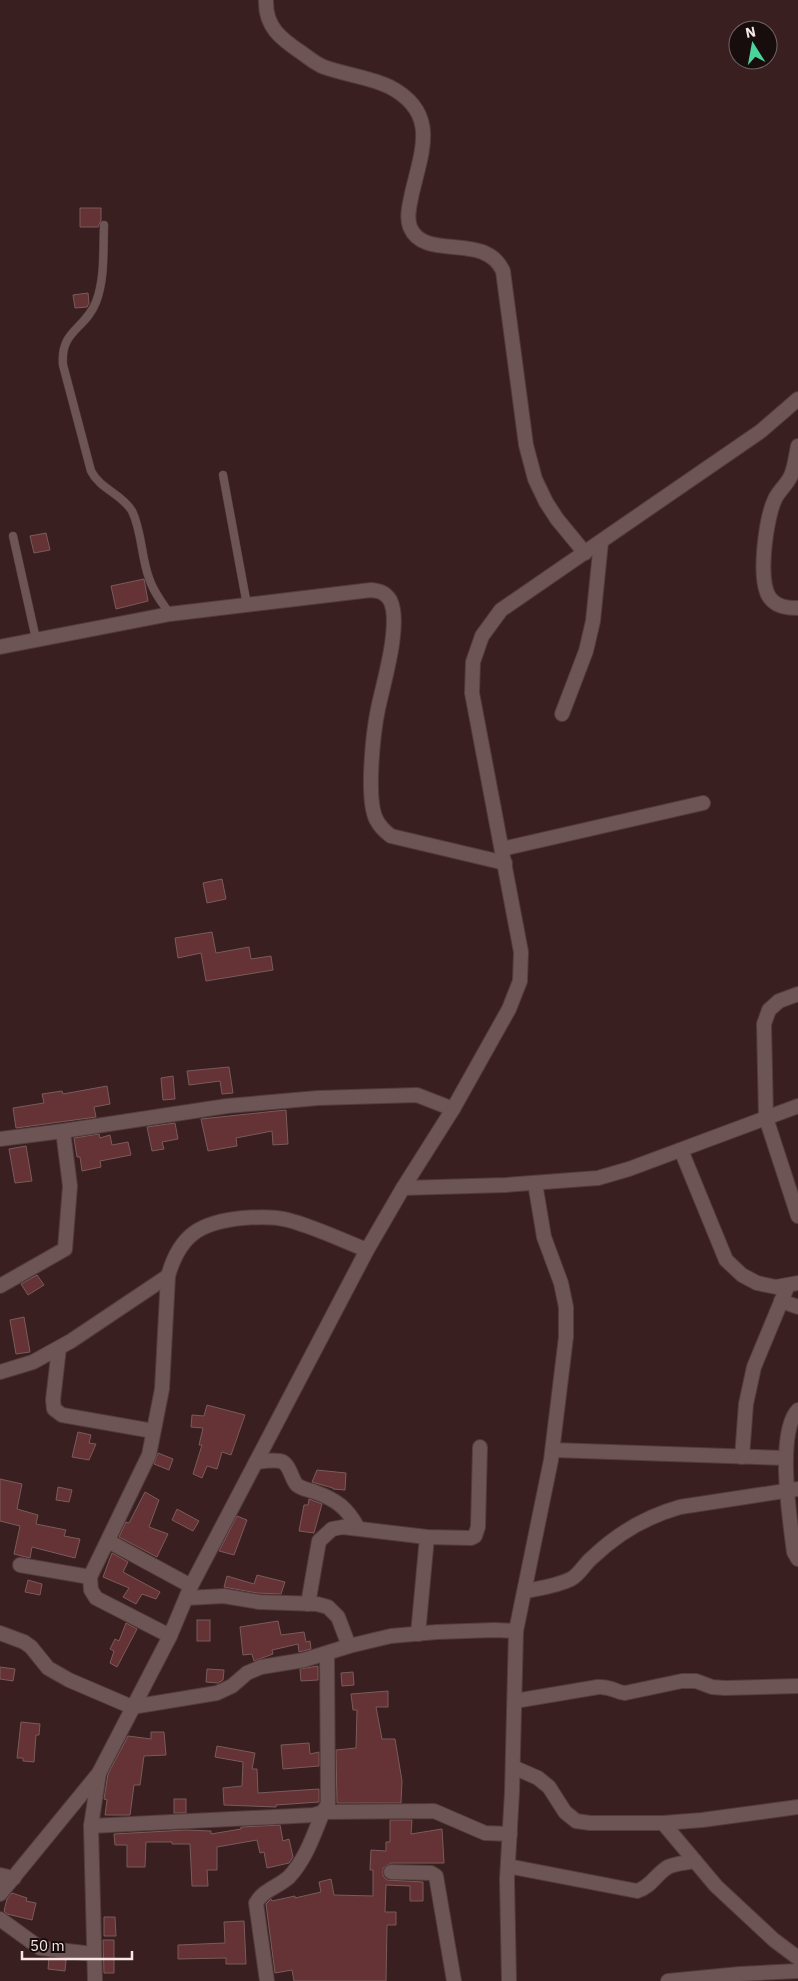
<svg xmlns="http://www.w3.org/2000/svg" width="798" height="1981" font-family="'IBM Plex Sans',sans-serif">
	<style>
		.building { fill: #653235; stroke: #7a5b5c }
		.lines { fill: none; stroke-linecap: round; stroke-linejoin: round }
		.service-casing { stroke: #543b3c; stroke-width: 9 }
		.minor-casing { stroke: #543b3c; stroke-width: 16 }
		.tertiary-casing { stroke: #543b3c; stroke-width: 16 }
		.service { stroke: #6e5555; stroke-width: 8 }
		.minor { stroke: #6e5555; stroke-width: 14 }
		.tertiary { stroke: #6e5555; stroke-width: 14 }
	</style>
	<rect width="100%" height="100%" fill="#391f20"/>
	<!-- building -->
	<g class="building">
		<polygon points="80,208 101,208 101,220 98,227 80,227"/>
		<polygon points="88,293 89,303 87,307 75,308 73,295"/>
		<polygon points="46,533 50,550 34,553 30,536"/>
		<polygon points="144,579 148,601 116,609 111,586"/>
		<polygon points="222,879 226,899 207,903 203,883"/>
		<polygon points="212,932 216,953 249,947 251,959 271,956 273,970 206,981 201,953 178,958 175,938"/>
		<polygon points="229,1067 233,1093 222,1094 220,1081 189,1085 187,1071"/>
		<polygon points="173,1076 175,1099 163,1100 161,1078"/>
		<polygon points="107,1086 110,1104 94,1107 96,1117 16,1128 13,1108 44,1103 42,1094 62,1091 63,1094"/>
		<polygon points="286,1110 288,1144 273,1145 272,1131 236,1138 237,1146 208,1151 201,1119"/>
		<polygon points="175,1123 178,1139 162,1142 164,1149 152,1151 147,1127"/>
		<polygon points="99,1134 100,1138 110,1135 112,1145 128,1142 131,1155 100,1161 101,1167 82,1171 80,1157 77,1157 74,1138"/>
		<polygon points="26,1146 32,1181 15,1183 9,1149"/>
		<polygon points="37,1275 44,1285 28,1295 21,1284"/>
		<polygon points="24,1317 30,1352 16,1354 10,1320"/>
		<polygon points="207,1405 245,1415 231,1455 222,1452 217,1469 207,1466 202,1478 193,1474 202,1445 199,1445 203,1428 191,1427 192,1415 204,1416"/>
		<polygon points="78,1432 91,1435 89,1443 96,1444 89,1460 72,1457"/>
		<polygon points="158,1453 173,1459 169,1470 154,1464"/>
		<polygon points="317,1470 346,1473 345,1490 333,1489 333,1488 312,1482"/>
		<polygon points="0,1479 22,1484 17,1509 38,1515 36,1524 66,1530 64,1536 80,1539 75,1558 32,1547 30,1558 14,1554 20,1526 0,1521"/>
		<polygon points="58,1487 72,1490 69,1502 56,1500"/>
		<polygon points="145,1492 159,1500 149,1527 168,1534 157,1557 119,1537 126,1522 129,1523"/>
		<polygon points="309,1499 322,1504 314,1533 299,1531 304,1505 308,1505"/>
		<polygon points="177,1509 199,1521 193,1531 172,1520"/>
		<polygon points="237,1516 247,1520 234,1555 219,1551"/>
		<polygon points="112,1553 128,1562 123,1572 160,1592 156,1599 142,1594 136,1604 123,1597 129,1588 103,1577"/>
		<polygon points="257,1575 285,1582 281,1594 257,1593 224,1587 227,1576 254,1584"/>
		<polygon points="28,1580 42,1584 40,1595 25,1592"/>
		<rect x="197" y="1620" width="13" height="21"/>
		<polygon points="278,1621 281,1635 304,1632 306,1642 310,1641 311,1649 299,1652 298,1644 272,1650 273,1654 254,1661 252,1654 243,1655 240,1627"/>
		<polygon points="126,1623 137,1629 117,1667 110,1663 114,1651 110,1649 115,1639 119,1641"/>
		<polygon points="318,1666 318,1680 301,1681 300,1669"/>
		<polygon points="0,1667 15,1669 13,1681 0,1679"/>
		<polygon points="207,1669 224,1670 223,1680 218,1683 206,1682"/>
		<polygon points="353,1672 354,1685 342,1686 341,1673"/>
		<polygon points="388,1691 388,1707 376,1707 382,1739 395,1739 402,1781 401,1803 337,1803 336,1750 356,1748 357,1710 353,1710 351,1694"/>
		<polygon points="21,1722 40,1724 39,1735 36,1735 34,1762 23,1761 23,1758 17,1758"/>
		<polygon points="151,1732 164,1732 166,1755 144,1756 140,1785 134,1785 130,1815 105,1815 107,1800 104,1799 108,1774 128,1736 151,1739"/>
		<polygon points="309,1743 310,1754 319,1752 319,1766 283,1769 281,1745"/>
		<polygon points="217,1746 255,1753 252,1769 257,1769 258,1793 319,1789 319,1802 276,1805 276,1807 224,1805 223,1788 242,1786 243,1762 215,1757"/>
		<rect x="174" y="1799" width="12" height="14"/>
		<polygon points="390,1820 412,1820 411,1834 442,1829 444,1863 391,1863 383,1868 383,1876 387,1880 423,1882 423,1901 410,1901 410,1886 386,1885 385,1912 396,1912 396,1925 387,1925 386,1981 294,1981 292,1970 275,1973 266,1904 271,1899 272,1901 295,1896 295,1898 321,1892 319,1882 331,1879 334,1895 373,1896 373,1870 370,1870 371,1850 386,1851 386,1842 390,1842"/>
		<polygon points="280,1825 283,1841 289,1839 293,1857 289,1863 267,1868 264,1852 260,1853 257,1840 217,1847 217,1870 207,1870 208,1886 192,1886 190,1844 172,1844 172,1842 146,1842 145,1867 127,1867 127,1845 115,1845 114,1834 186,1830 211,1831 211,1834 241,1829 241,1827"/>
		<polygon points="12,1893 27,1898 26,1901 36,1903 32,1920 7,1914 4,1911 7,1899"/>
		<polygon points="104,1917 115,1917 116,1936 104,1936"/>
		<polygon points="244,1921 246,1964 226,1964 226,1958 178,1959 178,1945 225,1943 224,1922"/>
		<polygon points="103,1940 114,1940 114,1973 104,1973"/>
		<polygon points="49,1958 66,1960 65,1971 48,1969"/>
	</g>
	<g class="lines">
		<!-- service casing -->
		<g class="service-casing">
			<g id="service">
				<path d="M104 225C103 250 105 279 96 302 85 330 60 330 63 365L91 471C100 489 122 494 132 511 142 531 141 557 149 578 153 591 162 603 170 614"/>
				<polyline points="223,475 247,605"/>
				<polyline points="13,536 36,639"/>
			</g>
		</g>
		<!-- minor casing -->
		<g class="minor-casing">
			<g id="minor">
				<path d="M266 0C265 27 281 39 302 53 309 58 316 64 324 67 346 75 370 77 390 87 439 113 422 150 412 193 410 204 406 216 410 227 424 262 485 231 503 271L526 445 535 479 546 502 557 519 585 553"/>
				<path d="M798 446C796 455 795 465 792 473 789 483 779 490 775 499 766 518 757 581 770 598 777 607 787 608 798 608"/>
				<path d="M0 647 170 614 371 590C379 591 385 592 390 600 402 623 383 684 378 709 373 733 366 798 376 819 380 827 384 831 391 836L505 863"/>
				<polyline points="562,714 586,651 593,621 601,542"/>
				<polyline points="502,849 703,803"/>
				<polyline points="798,994 779,1001 769,1010 764,1024 766,1118 798,1216"/>
				<polyline points="0,1139 63,1131 227,1106 318,1098 417,1095 453,1109"/>
				<polyline points="681,1150 726,1260 742,1275 757,1283 776,1287 798,1283"/>
				<polyline points="403,1188 506,1185 598,1178 629,1169 798,1106"/>
				<polyline points="168,1276 162,1389 149,1455 90,1577 91,1590 96,1598 170,1636"/>
				<polyline points="0,1286 65,1249 70,1186 63,1131"/>
				<polyline points="781,1301 798,1307"/>
				<polyline points="59,1348 53,1400 54,1409 62,1415 153,1431"/>
				<path d="M0 1372 33 1362 71 1341 168 1276C180 1234 201 1222 243 1218 257 1217 274 1216 288 1220 315 1227 341 1240 367 1250"/>
				<path d="M798 1410C776 1433 790 1521 794 1552L798 1559"/>
				<polyline points="553,1450 786,1458"/>
				<polyline points="742,1457 746,1404 754,1367 788,1285"/>
				<path d="M256 1462C264 1461 277 1459 283 1462 291 1467 291 1479 297 1485 302 1489 309 1490 315 1492 337 1500 347 1508 358 1528"/>
				<polyline points="108,1541 191,1586"/>
				<polyline points="20,1565 90,1577"/>
				<path d="M526 1591C541 1588 557 1586 571 1579 580 1574 585 1563 593 1557 617 1534 648 1516 680 1507L798 1489"/>
				<polyline points="186,1598 224,1596 259,1602 317,1604 328,1607 338,1617 349,1646"/>
				<polyline points="308,1604 319,1541 332,1529 343,1527 427,1537 471,1538 475,1536 478,1527 480,1447"/>
				<polyline points="0,1633 24,1642 31,1647 48,1668 69,1680 132,1707 217,1693 232,1686 247,1673 261,1667 304,1660 349,1646 391,1636 437,1632 495,1630 516,1631 551,1460 566,1337 566,1307 561,1283 544,1237 535,1183"/>
				<polyline points="418,1634 427,1537"/>
				<path d="M515 1701 598 1687C611 1686 615 1692 625 1693L682 1681H696L712 1687 725 1688 798 1686"/>
				<polyline points="513,1767 538,1778 549,1787 565,1812 576,1821 590,1823 663,1823 702,1820 798,1807"/>
				<polyline points="663,1823 716,1886 774,1940 798,1958"/>
				<polyline points="91,1826 314,1815 323,1812 328,1804 327,1654"/>
				<path d="M508 1866 637 1891C651 1887 656 1874 668 1867 676 1863 686 1863 695 1861"/>
				<polyline points="391,1872 431,1873 436,1876 454,1981"/>
				<polyline points="0,1875 14,1878"/>
				<polyline points="0,1919 40,1948 94,1954"/>
				<path d="M267 1981 256 1903C263 1890 278 1887 289 1877 306 1859 314 1834 323 1812L434 1811 485 1833 510 1834"/>
				<polyline points="509,1981 507,1879 512,1792 516,1631"/>
				<polyline points="668,1981 740,1974 798,1971"/>
			</g>
		</g>
		<!-- tertiary casing -->
		<g class="tertiary-casing">
			<g id="tertiary">
				<polyline points="0,1894 99,1773 170,1636 191,1586 367,1250 403,1188 453,1109 509,1009 520,981 521,952 472,693 473,662 482,636 501,610 761,431 798,399"/>
				<polyline points="95,1981 91,1826 99,1773"/>
			</g>
		</g>
		<!-- service -->
		<use href="#service" class="service"/>
		<!-- minor -->
		<use href="#minor" class="minor"/>
		<!-- tertiary -->
		<use href="#tertiary" class="tertiary"/>
	</g>
	<!-- north arrow -->
	<g transform="translate(753 45) rotate(349)"><circle r="24" fill="#180d0d" stroke="#726464"/>
	<path d="M0-4L9 19L0 12L-9 19Z" fill="#4ad49c"/>
	<text y="-8" font-size="14" font-weight="bold" text-anchor="middle" fill="#f9e7e7">N</text>
	</g>
	<!-- scale -->
	<path d="M22 1951v8h110v-8" fill="none" stroke="#f9e7e7" stroke-width="2.5"/>
	<text x="30" y="1951" font-size="15" fill="#f9e7e7" stroke="#180d0d" stroke-width="4" paint-order="stroke">50 m</text>
</svg>
